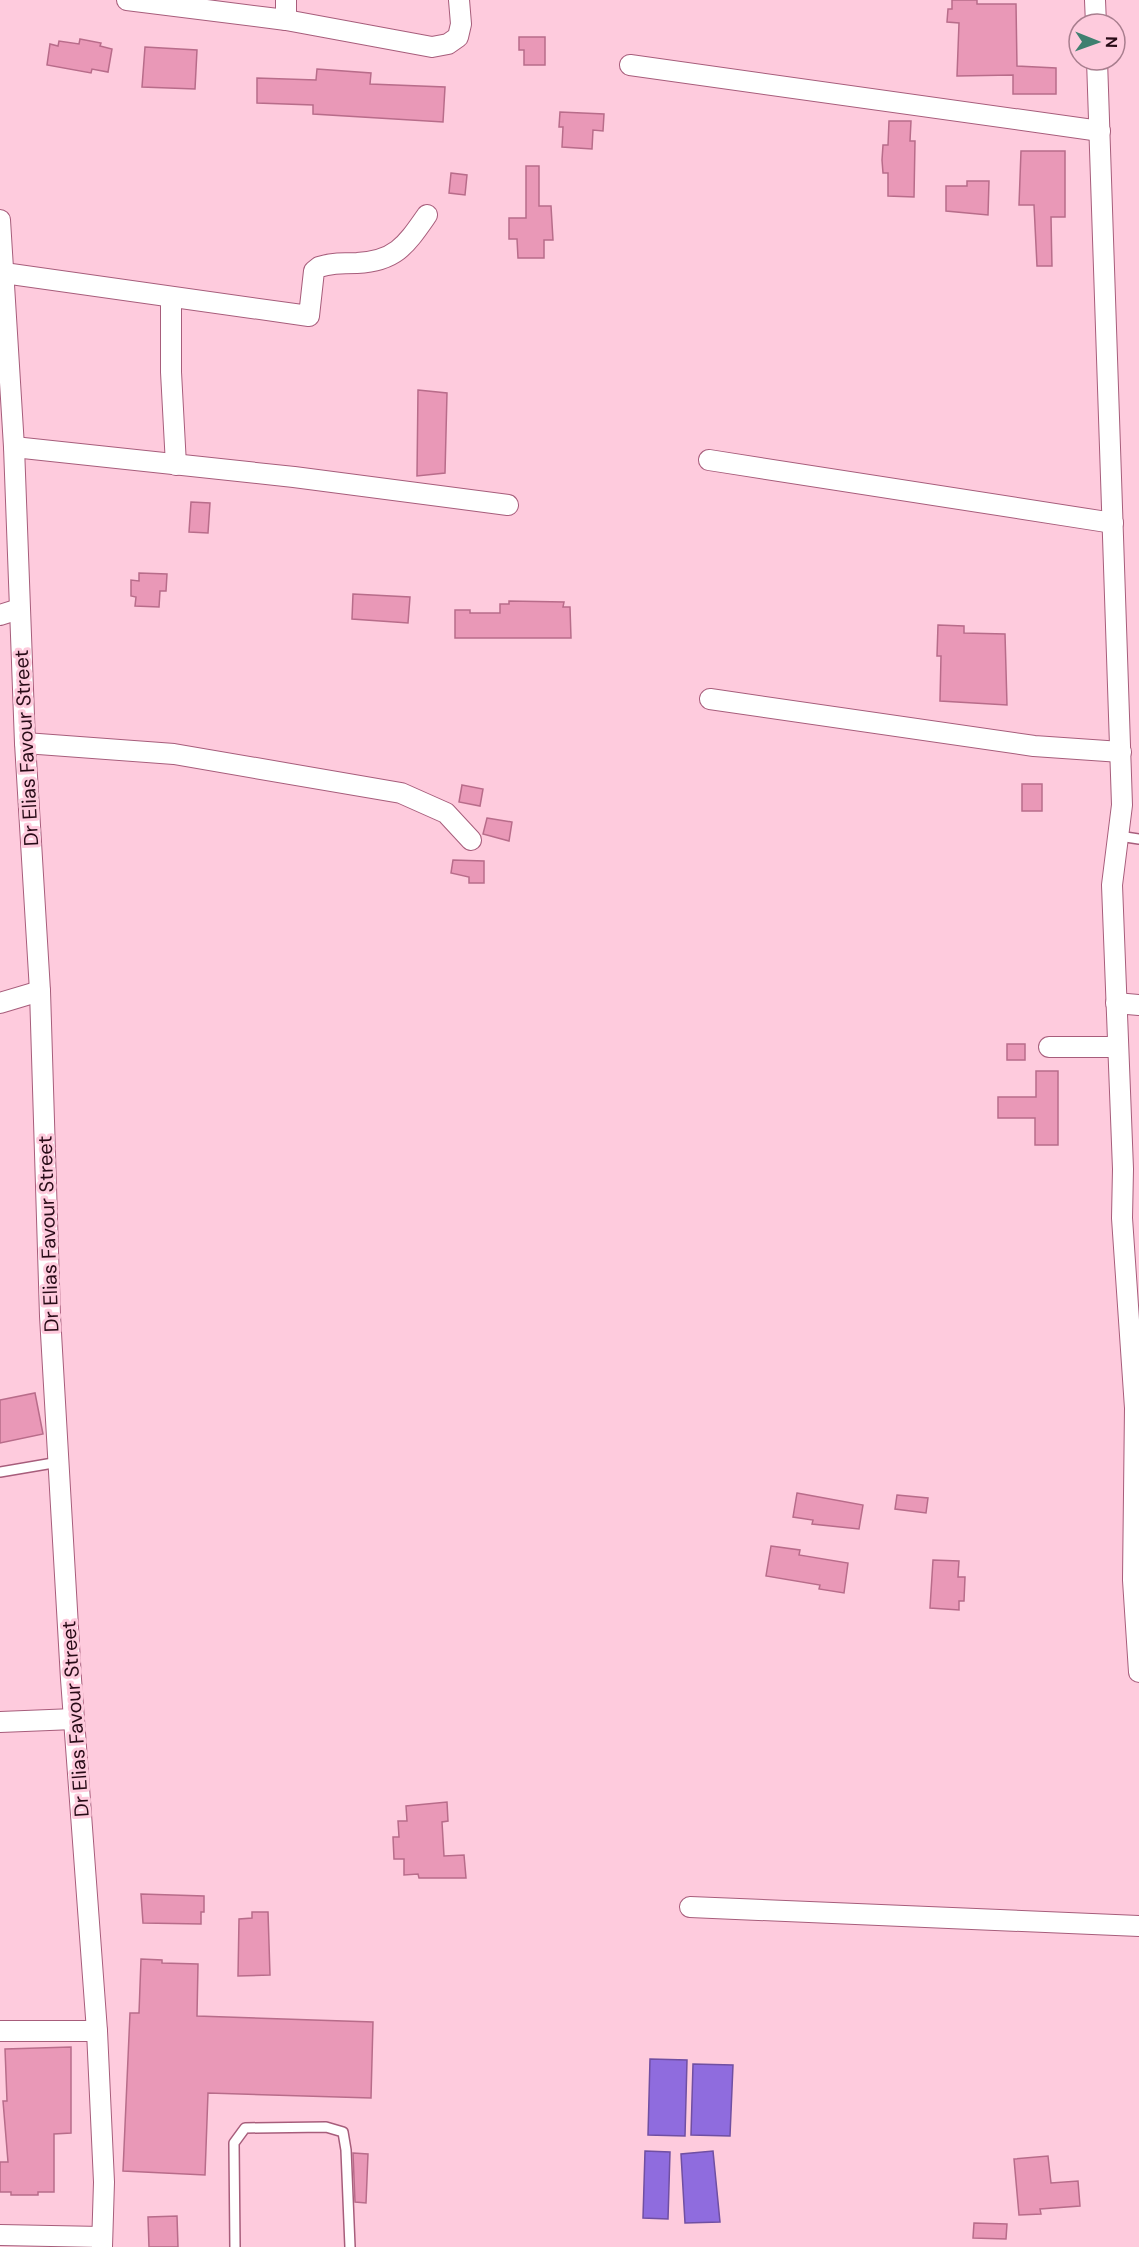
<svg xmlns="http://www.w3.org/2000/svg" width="1139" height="2247" font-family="'DM Sans',sans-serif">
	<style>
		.water { fill: #8f6cde; stroke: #704fa2; stroke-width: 1.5 }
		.building { fill: #e998b7; stroke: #b86c8a; stroke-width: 1.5 }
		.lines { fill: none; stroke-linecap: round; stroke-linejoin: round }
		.service-casing { stroke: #a75d7b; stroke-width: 12 }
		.minor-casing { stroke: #a75d7b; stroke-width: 22 }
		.service { stroke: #fff; stroke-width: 9 }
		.minor { stroke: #fff; stroke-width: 20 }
		.labels { text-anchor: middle; stroke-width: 6; stroke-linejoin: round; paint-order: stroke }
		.street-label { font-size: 20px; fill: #280b17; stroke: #fecbdd }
	</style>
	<rect width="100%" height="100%" fill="#fecbdd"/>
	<!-- water -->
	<g class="water">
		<polygon points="650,2059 687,2060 685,2136 648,2135"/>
		<polygon points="693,2064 733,2065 730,2136 691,2135"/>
		<polygon points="645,2151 670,2152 668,2219 643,2218"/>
		<polygon points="713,2151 720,2222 685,2223 681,2154"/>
	</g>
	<!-- building -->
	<g class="building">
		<polygon points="952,0 977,0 977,4 1016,4 1017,66 1056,68 1056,94 1013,94 1013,75 957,76 959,23 947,22 948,9 952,9"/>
		<polygon points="519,37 545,37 545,65 524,65 524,50 519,50"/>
		<polygon points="80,39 101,43 100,46 112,49 108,72 92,69 91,73 47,65 50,44 58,46 59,41 79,44"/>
		<polygon points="145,47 197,50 195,89 142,87"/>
		<polygon points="317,69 371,73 370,84 445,87 443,122 313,114 313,105 257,103 257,78 316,80"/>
		<polygon points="560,112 604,114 603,131 593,130 592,149 562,147 563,127 559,127"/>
		<polygon points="889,121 911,121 910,141 915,141 914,197 888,196 888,173 883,173 882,160 883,145 888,145"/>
		<polygon points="1021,151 1065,151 1065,217 1051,217 1052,266 1037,266 1034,205 1019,205"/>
		<polygon points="526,166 539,166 539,206 551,206 553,240 544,240 544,258 518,258 517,239 509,239 509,218 526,218"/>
		<polygon points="451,173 467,175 465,195 449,193"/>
		<polygon points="967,181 989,181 988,215 946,211 946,186 967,186"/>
		<polygon points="418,390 447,393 445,473 417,476"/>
		<polygon points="191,502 210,503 208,533 189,532"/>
		<polygon points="139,573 167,574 166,591 160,591 159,607 135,606 136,597 131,596 131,580 139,581"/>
		<polygon points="353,594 410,597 408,623 352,619"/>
		<polygon points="509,601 564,602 563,607 570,607 571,638 455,638 455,610 470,610 470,613 500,613 500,604 509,604"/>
		<polygon points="938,625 964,626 964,633 1005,634 1007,705 940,701 941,656 937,656"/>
		<rect x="1022" y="784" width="20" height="27"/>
		<polygon points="462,785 483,789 480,806 459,802"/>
		<polygon points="487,818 512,822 509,841 483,834"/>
		<polygon points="453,860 484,861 484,883 469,883 469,877 451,873"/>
		<rect x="1007" y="1044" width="18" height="16"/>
		<polygon points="1036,1071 1058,1071 1058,1145 1035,1145 1035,1118 998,1118 998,1097 1036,1097"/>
		<polygon points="35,1393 43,1434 0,1443 0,1400"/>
		<polygon points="797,1493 863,1505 859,1529 812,1524 813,1520 793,1517"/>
		<polygon points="897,1495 928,1498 926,1513 895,1509"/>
		<polygon points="771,1546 800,1550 799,1555 848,1563 844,1593 819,1589 820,1585 766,1576"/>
		<polygon points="933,1560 959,1561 958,1577 965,1577 964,1601 959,1601 959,1610 930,1608"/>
		<polygon points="447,1802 448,1821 442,1822 444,1856 464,1855 466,1878 419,1878 418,1874 404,1875 404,1859 394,1859 393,1837 399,1837 398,1821 407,1821 406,1806"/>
		<polygon points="141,1894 204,1896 204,1912 201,1912 201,1924 143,1923"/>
		<polygon points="252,1912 268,1912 270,1975 238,1976 239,1919 252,1918"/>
		<polygon points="141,1959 162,1960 162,1963 198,1964 197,2016 373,2022 371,2098 208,2093 205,2175 123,2171 130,2013 139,2013"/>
		<polygon points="71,2047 71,2133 54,2134 54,2192 38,2192 38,2195 11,2195 11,2192 0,2192 0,2162 8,2162 3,2101 7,2101 5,2049"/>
		<polygon points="353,2153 368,2154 366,2203 355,2202"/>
		<polygon points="1048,2156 1051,2183 1078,2181 1080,2206 1040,2209 1041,2214 1019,2215 1014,2159"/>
		<polygon points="177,2216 178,2247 149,2247 148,2217"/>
		<polygon points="974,2223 1007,2224 1006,2239 973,2238"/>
	</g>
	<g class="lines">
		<!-- service casing -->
		<g class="service-casing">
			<g id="service">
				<polyline points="1119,836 1139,839"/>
				<polyline points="0,1472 59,1462"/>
				<polyline points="235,2247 234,2143 245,2128 326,2127 343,2132 346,2150 350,2247"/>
			</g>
		</g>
		<!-- minor casing -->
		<g class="minor-casing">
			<g id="minor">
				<polyline points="127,0 286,20 432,47 448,44 458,37 461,24 459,0"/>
				<polyline points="286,0 286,20"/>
				<polyline points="1095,0 1096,24"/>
				<polyline points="1097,60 1122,805 1112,885 1123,1169 1122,1218 1135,1408 1133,1580 1139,1672"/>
				<polyline points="630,65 1100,131"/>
				<polyline points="0,220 14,447 25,743 40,991 50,1316 71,1679 97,2031 104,2182 102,2247"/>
				<path d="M4 273 309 316 314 271 319 267C331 263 344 263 357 263 396 261 406 245 427 215"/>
				<polyline points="171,298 171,372 176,465"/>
				<polyline points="14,447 294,477 508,505"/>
				<polyline points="709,460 1113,523"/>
				<polyline points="0,615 19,609"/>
				<polyline points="710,699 1034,746 1121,752"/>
				<polyline points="25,743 174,754 401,793 446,813 471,840"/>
				<polyline points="0,1003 40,991"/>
				<polyline points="1116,1003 1139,1005"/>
				<polyline points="1049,1047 1118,1047"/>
				<polyline points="0,1722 74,1719"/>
				<polyline points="690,1907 1139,1926"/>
				<polyline points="0,2031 97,2031"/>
				<polyline points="0,2235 102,2237"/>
			</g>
		</g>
		<!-- service -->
		<use href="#service" class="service"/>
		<!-- minor -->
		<use href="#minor" class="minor"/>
	</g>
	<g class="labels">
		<!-- street labels -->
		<g class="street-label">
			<text transform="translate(26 748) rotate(-93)" y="7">Dr Elias Favour Street</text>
			<text transform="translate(48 1234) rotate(-92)" y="7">Dr Elias Favour Street</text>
			<text transform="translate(75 1719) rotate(-94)" y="7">Dr Elias Favour Street</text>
		</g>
	</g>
	<!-- north arrow -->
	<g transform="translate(1097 42) rotate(91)"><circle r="28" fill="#fecbdd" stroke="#a87e8e" stroke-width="1.5"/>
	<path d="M0-4.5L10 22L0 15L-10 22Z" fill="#3f8070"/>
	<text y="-9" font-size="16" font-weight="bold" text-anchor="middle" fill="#280b17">N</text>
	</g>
</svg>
